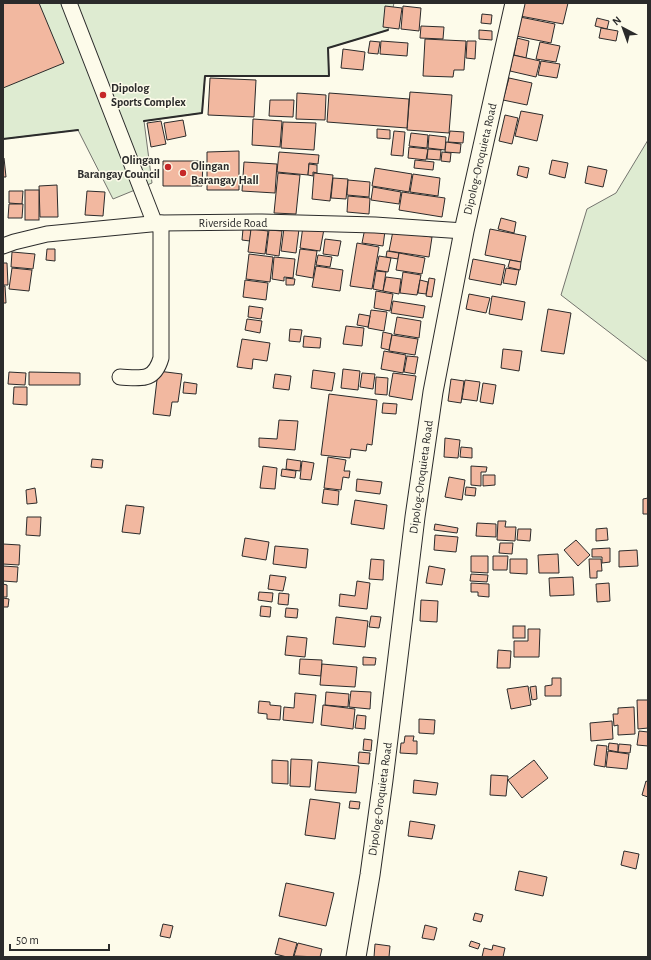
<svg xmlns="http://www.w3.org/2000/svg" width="651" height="960" font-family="'Alegreya Sans',sans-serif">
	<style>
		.green { fill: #deebd1; stroke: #74746e }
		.building { fill: #f2b8a0; stroke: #2b2b2b }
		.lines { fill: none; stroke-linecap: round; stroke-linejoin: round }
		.minor-casing { stroke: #2b2b2b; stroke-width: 17 }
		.major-casing { stroke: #2b2b2b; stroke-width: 21 }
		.minor { stroke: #fdfbea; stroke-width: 15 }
		.major { stroke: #fdfbea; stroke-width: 19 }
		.wall { stroke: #2b2b2b; stroke-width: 2 }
		.poi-dot { fill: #c62828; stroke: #fdfbea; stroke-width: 1.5 }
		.labels { text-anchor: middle; stroke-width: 3; stroke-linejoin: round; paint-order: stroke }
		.poi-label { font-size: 12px; font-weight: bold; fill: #2b2b2b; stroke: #fdfbea; text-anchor: start }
		.street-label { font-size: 12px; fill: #2b2b2b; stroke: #fdfbea }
	</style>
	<rect width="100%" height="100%" fill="#fdfbea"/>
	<!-- green -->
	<g class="green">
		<polygon points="3,3 394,3 388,30 328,48 329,76 205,76 202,113 144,121 152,183 113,199 78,130 3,139"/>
		<polygon points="648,140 648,362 561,295 587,209 616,193"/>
	</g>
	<!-- building -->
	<g class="building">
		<polygon points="3,3 39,3 64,63 3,88"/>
		<polygon points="523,3 568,3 563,24 520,16"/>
		<polygon points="385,6 402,8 399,29 383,27"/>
		<polygon points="403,6 421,8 419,31 401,29"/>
		<polygon points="482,14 492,15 491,24 481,23"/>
		<polygon points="520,17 555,24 551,43 516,36"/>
		<polygon points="597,18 609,21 607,29 595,26"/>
		<polygon points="421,26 444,27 443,39 420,38"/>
		<polygon points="601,28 618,31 616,41 599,38"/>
		<polygon points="479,30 492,31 492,40 479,39"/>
		<polygon points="517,38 529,41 526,58 514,55"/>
		<polygon points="425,39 466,41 464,70 454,70 453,77 423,76"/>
		<polygon points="370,41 380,42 378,54 368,53"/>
		<polygon points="381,41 408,43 407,56 380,54"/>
		<polygon points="467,41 476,41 475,59 466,58"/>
		<polygon points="540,42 560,46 556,62 536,59"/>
		<polygon points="343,49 365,52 363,70 341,68"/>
		<polygon points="513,55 540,61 536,77 510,71"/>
		<polygon points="541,61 560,64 557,78 538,75"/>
		<polygon points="210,78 256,80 254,117 208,115"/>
		<polygon points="509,78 532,83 527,105 503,100"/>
		<polygon points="410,92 452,95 449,133 407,130"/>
		<polygon points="297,93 326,95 325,120 296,119"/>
		<polygon points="329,93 409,99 407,128 327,122"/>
		<polygon points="270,100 294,100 293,117 269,116"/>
		<polygon points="521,111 543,115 537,141 515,136"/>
		<polygon points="505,115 518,118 512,144 499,141"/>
		<polygon points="253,119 282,121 280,147 252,145"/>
		<polygon points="183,120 186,136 167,140 164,123"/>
		<polygon points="161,121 166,144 151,147 147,123"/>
		<polygon points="283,122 316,123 314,150 281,148"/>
		<polygon points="377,129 390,130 390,139 377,138"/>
		<polygon points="394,131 405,132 403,156 391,155"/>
		<polygon points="450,131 464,132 463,143 448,142"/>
		<polygon points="411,133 428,135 427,148 409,146"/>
		<polygon points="429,135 446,137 445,150 428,148"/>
		<polygon points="446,142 461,144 460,153 445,152"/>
		<polygon points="409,147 428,149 426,160 408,158"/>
		<polygon points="428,149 441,150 440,160 427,159"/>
		<polygon points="239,151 239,190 207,190 207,152"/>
		<polygon points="279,152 319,155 318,164 309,163 308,175 277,172"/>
		<polygon points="442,152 451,153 450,162 441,161"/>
		<polygon points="3,158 4,158 6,177 3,177"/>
		<polygon points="415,160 434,162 433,170 414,168"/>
		<polygon points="552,160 568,163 565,178 549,174"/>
		<polygon points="163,161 203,161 202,186 163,186"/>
		<polygon points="244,162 277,164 275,193 242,191"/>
		<polygon points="309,164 317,165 317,173 313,172 313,176 308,175"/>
		<polygon points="519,166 529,168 527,178 517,175"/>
		<polygon points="588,166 607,170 603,187 585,183"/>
		<polygon points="375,168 412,174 409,192 372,186"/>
		<polygon points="278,173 300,175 296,214 274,213"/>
		<polygon points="314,173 333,175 330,201 312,199"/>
		<polygon points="413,174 440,178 438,196 410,192"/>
		<polygon points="333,178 348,179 346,199 331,198"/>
		<polygon points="348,180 370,182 369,197 347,195"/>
		<polygon points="57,185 58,217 40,217 39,186"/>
		<polygon points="373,187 401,192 399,204 371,200"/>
		<rect x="25" y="190" width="14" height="30"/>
		<polygon points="9,191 23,191 22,204 9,203"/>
		<polygon points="87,191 105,192 103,216 85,215"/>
		<polygon points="402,192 445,198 442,217 399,210"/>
		<polygon points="348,196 370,198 369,214 347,212"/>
		<polygon points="9,204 23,204 22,218 8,218"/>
		<polygon points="501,218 516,222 514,233 498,229"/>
		<polygon points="303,226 324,229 320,251 300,248"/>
		<polygon points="284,228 299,229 296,253 281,251"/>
		<polygon points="365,228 385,231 383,246 362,243"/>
		<polygon points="243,229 251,230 250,241 242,240"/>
		<polygon points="251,229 268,231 265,254 248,252"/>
		<polygon points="490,229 526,236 521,262 485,255"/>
		<polygon points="269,230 282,231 279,256 266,254"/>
		<polygon points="393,231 432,237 429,257 389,251"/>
		<polygon points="325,239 341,241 338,256 323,254"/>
		<polygon points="357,243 379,247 372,289 350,286"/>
		<polygon points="47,249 55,249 55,261 46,260"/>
		<polygon points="300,249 317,251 313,278 296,275"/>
		<polygon points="387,251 399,253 398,259 386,257"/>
		<polygon points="12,252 35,254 33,269 11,267"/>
		<polygon points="399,253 425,258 422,274 396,270"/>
		<polygon points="249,254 273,257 270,282 246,279"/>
		<polygon points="318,255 332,257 330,267 316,265"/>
		<polygon points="379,256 391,258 388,272 376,270"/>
		<polygon points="274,257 295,259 293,278 284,277 284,281 272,279"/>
		<polygon points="473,259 505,265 501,285 469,279"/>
		<polygon points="510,260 521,262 520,270 508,267"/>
		<polygon points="3,263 7,263 8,285 3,285"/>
		<polygon points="316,266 343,270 340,291 312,287"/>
		<polygon points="12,268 32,270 29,291 9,289"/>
		<polygon points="506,268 519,270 516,285 503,283"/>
		<polygon points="376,271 386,272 383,291 373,289"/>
		<polygon points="403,272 421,275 417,295 400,293"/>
		<polygon points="386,277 401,279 399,294 383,291"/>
		<polygon points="286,278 295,279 294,285 286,285"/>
		<polygon points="429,278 435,279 432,297 426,296"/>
		<polygon points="245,280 268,283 266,300 243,297"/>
		<polygon points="420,280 428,282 426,294 418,293"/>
		<polygon points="3,286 5,286 6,303 3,303"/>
		<polygon points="376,291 393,294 390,311 374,308"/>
		<polygon points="469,294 490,298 486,313 466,309"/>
		<polygon points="492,296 525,302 522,320 489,314"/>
		<polygon points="393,301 425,306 423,318 391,313"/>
		<polygon points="249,306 263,308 261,319 248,317"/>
		<polygon points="548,309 571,313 564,354 541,351"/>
		<polygon points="371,310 387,312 384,331 368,328"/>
		<polygon points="359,314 370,316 368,327 357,325"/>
		<polygon points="397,317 421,321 419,338 394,334"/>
		<polygon points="247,319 262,321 260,333 245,330"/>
		<polygon points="346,326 364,328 362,346 343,344"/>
		<polygon points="290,329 302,330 300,342 289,341"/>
		<polygon points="383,332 392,334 389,350 381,348"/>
		<polygon points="392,335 418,339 415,355 389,351"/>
		<polygon points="304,336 321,338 320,348 303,347"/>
		<polygon points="242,339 270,343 267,361 253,359 252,369 237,367"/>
		<polygon points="503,349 522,351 519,371 501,368"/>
		<polygon points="384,351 406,355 403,373 381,369"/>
		<polygon points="407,356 418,357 415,374 404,372"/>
		<polygon points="343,369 360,371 358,390 341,388"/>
		<polygon points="313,370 335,373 332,391 311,388"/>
		<polygon points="158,371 182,374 178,402 172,402 170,416 153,414"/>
		<polygon points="9,372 26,373 25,385 8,384"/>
		<polygon points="29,372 80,373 80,385 29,385"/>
		<polygon points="362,373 375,374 373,389 360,387"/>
		<polygon points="393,373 416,376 412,400 389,396"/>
		<polygon points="275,374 291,376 289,390 273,388"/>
		<polygon points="376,377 388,378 387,395 375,394"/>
		<polygon points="451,379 464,381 461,403 448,401"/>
		<polygon points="465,380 480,382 477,401 462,399"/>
		<polygon points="184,382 197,384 196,394 183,393"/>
		<polygon points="483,383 496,385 493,404 480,402"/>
		<polygon points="14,387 27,387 27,405 13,404"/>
		<polygon points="329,394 377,400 372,445 367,444 366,451 351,449 350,458 321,455"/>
		<polygon points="383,403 397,404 396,414 382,413"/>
		<polygon points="279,420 298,421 295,450 259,447 259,438 277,439"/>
		<polygon points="445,438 460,440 458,458 444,457"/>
		<polygon points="461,447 472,448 472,458 460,457"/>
		<polygon points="328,457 346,460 344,471 350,471 349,478 343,477 341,490 324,488"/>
		<polygon points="92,459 103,460 102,468 91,467"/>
		<polygon points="287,459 301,461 300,471 286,469"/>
		<polygon points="302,461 314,463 311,480 300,479"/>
		<polygon points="263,466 277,468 275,489 260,488"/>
		<polygon points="471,466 487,467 486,472 481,472 481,486 471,485"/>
		<polygon points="282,469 296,471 295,478 281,476"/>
		<polygon points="483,475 495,475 495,485 483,486"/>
		<polygon points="449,477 465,480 462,500 445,497"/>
		<polygon points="357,479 382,482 380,494 356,491"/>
		<polygon points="466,487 476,488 475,496 465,495"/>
		<polygon points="35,488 37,503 27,504 26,490"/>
		<polygon points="324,489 339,491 338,505 322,503"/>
		<polygon points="648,498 648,514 643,514 643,499"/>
		<polygon points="355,500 387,505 384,529 351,524"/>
		<polygon points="126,505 144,507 140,534 122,532"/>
		<polygon points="27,517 41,517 40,536 26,535"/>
		<polygon points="498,521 506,521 505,527 516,527 515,541 497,540"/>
		<polygon points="477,523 496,524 496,537 476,536"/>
		<polygon points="435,524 458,528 457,533 434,530"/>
		<polygon points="607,528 608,540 596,541 596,529"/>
		<polygon points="518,529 531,529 530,541 517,540"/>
		<polygon points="435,535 458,537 456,552 434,550"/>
		<polygon points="245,538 269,542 266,560 242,556"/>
		<polygon points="576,540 590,555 578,566 564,550"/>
		<polygon points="500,543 513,543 512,554 499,553"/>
		<polygon points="3,544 20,545 19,565 3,564"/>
		<polygon points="275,546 308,549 306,568 273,564"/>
		<polygon points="610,548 610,562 602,563 602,557 592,557 592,549"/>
		<polygon points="637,550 638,566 619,567 619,551"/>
		<polygon points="558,554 559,573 539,573 538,555"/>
		<polygon points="471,556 488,556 488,573 471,572"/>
		<polygon points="493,556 508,556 507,570 493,570"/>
		<polygon points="371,559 384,560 383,580 369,579"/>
		<polygon points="510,559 527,559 527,574 510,573"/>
		<polygon points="589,559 601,559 602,571 597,571 597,578 590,578"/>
		<polygon points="3,566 18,567 17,582 3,581"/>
		<polygon points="429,566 445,569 442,585 426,583"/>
		<polygon points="471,574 488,575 487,582 470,581"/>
		<polygon points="270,575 286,577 283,591 268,589"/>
		<polygon points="573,577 574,595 550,596 549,578"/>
		<polygon points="357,581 370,583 367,609 339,606 340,594 355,596"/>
		<polygon points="471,583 489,584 489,597 478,596 478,592 471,592"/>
		<polygon points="609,583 610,601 597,602 596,584"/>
		<polygon points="3,584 7,585 7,597 3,597"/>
		<polygon points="259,592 273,593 272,602 258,600"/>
		<polygon points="279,593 289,594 288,605 278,604"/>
		<polygon points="3,598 9,599 8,607 3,607"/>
		<polygon points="421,600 438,601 437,622 420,621"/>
		<polygon points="261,606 271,607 270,617 260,616"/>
		<polygon points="286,608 298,609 297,618 285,617"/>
		<polygon points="371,616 381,617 379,628 369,627"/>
		<polygon points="336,617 368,621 365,647 333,644"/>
		<rect x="513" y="626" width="12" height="12"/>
		<polygon points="528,629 540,629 539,657 514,657 514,641 528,641"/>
		<polygon points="287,636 307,638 305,657 285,655"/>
		<polygon points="498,650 511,651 510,668 497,668"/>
		<polygon points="363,657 376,658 375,665 363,665"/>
		<polygon points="300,659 322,660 321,676 299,674"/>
		<polygon points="322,664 357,667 355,687 320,685"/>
		<polygon points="552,678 561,678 561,696 545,696 545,686 552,685"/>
		<polygon points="528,686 531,705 511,709 507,689"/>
		<polygon points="536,686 537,699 532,700 530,687"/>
		<polygon points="351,691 371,692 370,709 349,707"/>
		<polygon points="326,692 349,694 348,707 325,705"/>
		<polygon points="295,693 316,695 313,723 283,720 284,707 294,708"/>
		<polygon points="637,700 648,700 648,728 638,729"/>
		<polygon points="259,701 270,702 270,705 281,706 280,720 267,719 267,714 258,713"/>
		<polygon points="323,705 355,709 353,729 321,725"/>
		<polygon points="634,707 635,734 618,735 618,725 614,726 613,714 618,714 618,708"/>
		<polygon points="357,715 366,716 365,729 355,728"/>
		<polygon points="419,719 435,720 434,734 419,733"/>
		<polygon points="612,721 613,739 591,741 590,723"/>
		<polygon points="639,731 648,732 648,746 637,745"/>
		<polygon points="405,736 414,736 413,741 417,741 417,754 400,753 401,743 404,743"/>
		<polygon points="364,739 372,740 371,751 363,750"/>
		<polygon points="609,743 618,744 618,752 608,750"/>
		<polygon points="619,744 631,745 630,753 618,752"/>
		<polygon points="597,745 607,746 605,767 594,765"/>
		<polygon points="608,751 629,754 627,769 606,767"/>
		<polygon points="359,752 370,753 369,764 358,763"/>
		<polygon points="291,759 312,760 310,787 290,786"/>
		<polygon points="272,760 288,761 288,784 272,783"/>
		<polygon points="534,760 548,778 522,798 508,780"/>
		<polygon points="318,762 359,766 356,793 315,790"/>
		<polygon points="491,775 508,776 506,796 490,795"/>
		<polygon points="414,780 438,783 436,795 413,793"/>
		<polygon points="646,781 648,782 648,797 642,795"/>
		<polygon points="310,799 340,803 335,839 305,835"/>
		<polygon points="350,801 360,802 359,809 349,808"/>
		<polygon points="410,821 435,825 432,839 408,836"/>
		<polygon points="624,851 639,854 636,869 621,865"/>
		<polygon points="519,871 547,877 543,896 515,890"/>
		<polygon points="286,883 334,893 326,926 279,916"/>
		<polygon points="475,913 483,915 481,922 473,920"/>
		<polygon points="163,924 173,926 170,938 160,936"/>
		<polygon points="425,925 437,928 434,940 422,938"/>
		<polygon points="279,938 297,943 293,957 287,957 275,954"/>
		<polygon points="471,941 480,944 478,949 469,946"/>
		<polygon points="298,943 322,949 320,957 294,956"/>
		<polygon points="375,944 390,946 389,957 374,957"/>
		<polygon points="493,945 505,948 503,957 482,957 484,948 492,950"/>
	</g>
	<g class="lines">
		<!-- minor casing -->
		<g class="minor-casing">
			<g id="minor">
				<polyline points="69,3 155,224"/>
				<polyline points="3,246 14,242 47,234 161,223 262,222 375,225 464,231"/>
				<path d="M120 377C141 378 154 382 161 358V223"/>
			</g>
		</g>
		<!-- major casing -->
		<g class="major-casing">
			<polyline id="major" points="356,957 370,875 383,780 415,517 433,392 464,231 515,3"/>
		</g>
		<!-- minor -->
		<use href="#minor" class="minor"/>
		<!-- major -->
		<use href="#major" class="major"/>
		<!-- wall -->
		<g class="wall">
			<polyline points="144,121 202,113 205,76 329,76 328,48 388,30"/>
			<polyline points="3,139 78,130"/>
		</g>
	</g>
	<!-- markers -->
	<g class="poi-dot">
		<circle cx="103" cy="95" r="4"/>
		<circle cx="168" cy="167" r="4"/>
		<circle cx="183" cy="173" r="4"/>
	</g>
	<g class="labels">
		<!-- poi labels -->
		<g class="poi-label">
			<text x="111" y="92">Dipolog<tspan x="111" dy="14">Sports Complex</tspan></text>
			<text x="160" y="164" text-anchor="end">Olingan<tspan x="160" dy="14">Barangay Council</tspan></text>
			<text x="191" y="170">Olingan<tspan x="191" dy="14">Barangay Hall</tspan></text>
		</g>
		<!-- street labels -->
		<g class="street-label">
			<text transform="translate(480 159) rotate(-77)" y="4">Dipolog-Oroquieta Road</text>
			<text x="233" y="227">Riverside Road</text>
			<text transform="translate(421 477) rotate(-82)" y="4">Dipolog-Oroquieta Road</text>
			<text transform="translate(380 799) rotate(-82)" y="4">Dipolog-Oroquieta Road</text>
		</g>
	</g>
	<!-- border -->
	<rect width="651" height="960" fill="none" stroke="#2b2b2b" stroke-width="8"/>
	<!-- north arrow -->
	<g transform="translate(623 28) rotate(319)" stroke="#fdfbea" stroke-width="3" paint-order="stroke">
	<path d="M0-3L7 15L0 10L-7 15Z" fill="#2b2b2b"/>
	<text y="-6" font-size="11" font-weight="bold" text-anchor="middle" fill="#2b2b2b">N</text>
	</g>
	<!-- scale -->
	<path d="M10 944v6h99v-6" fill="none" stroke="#2b2b2b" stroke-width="2"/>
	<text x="16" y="944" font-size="12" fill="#2b2b2b" stroke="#fdfbea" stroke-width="3" paint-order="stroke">50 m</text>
</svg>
